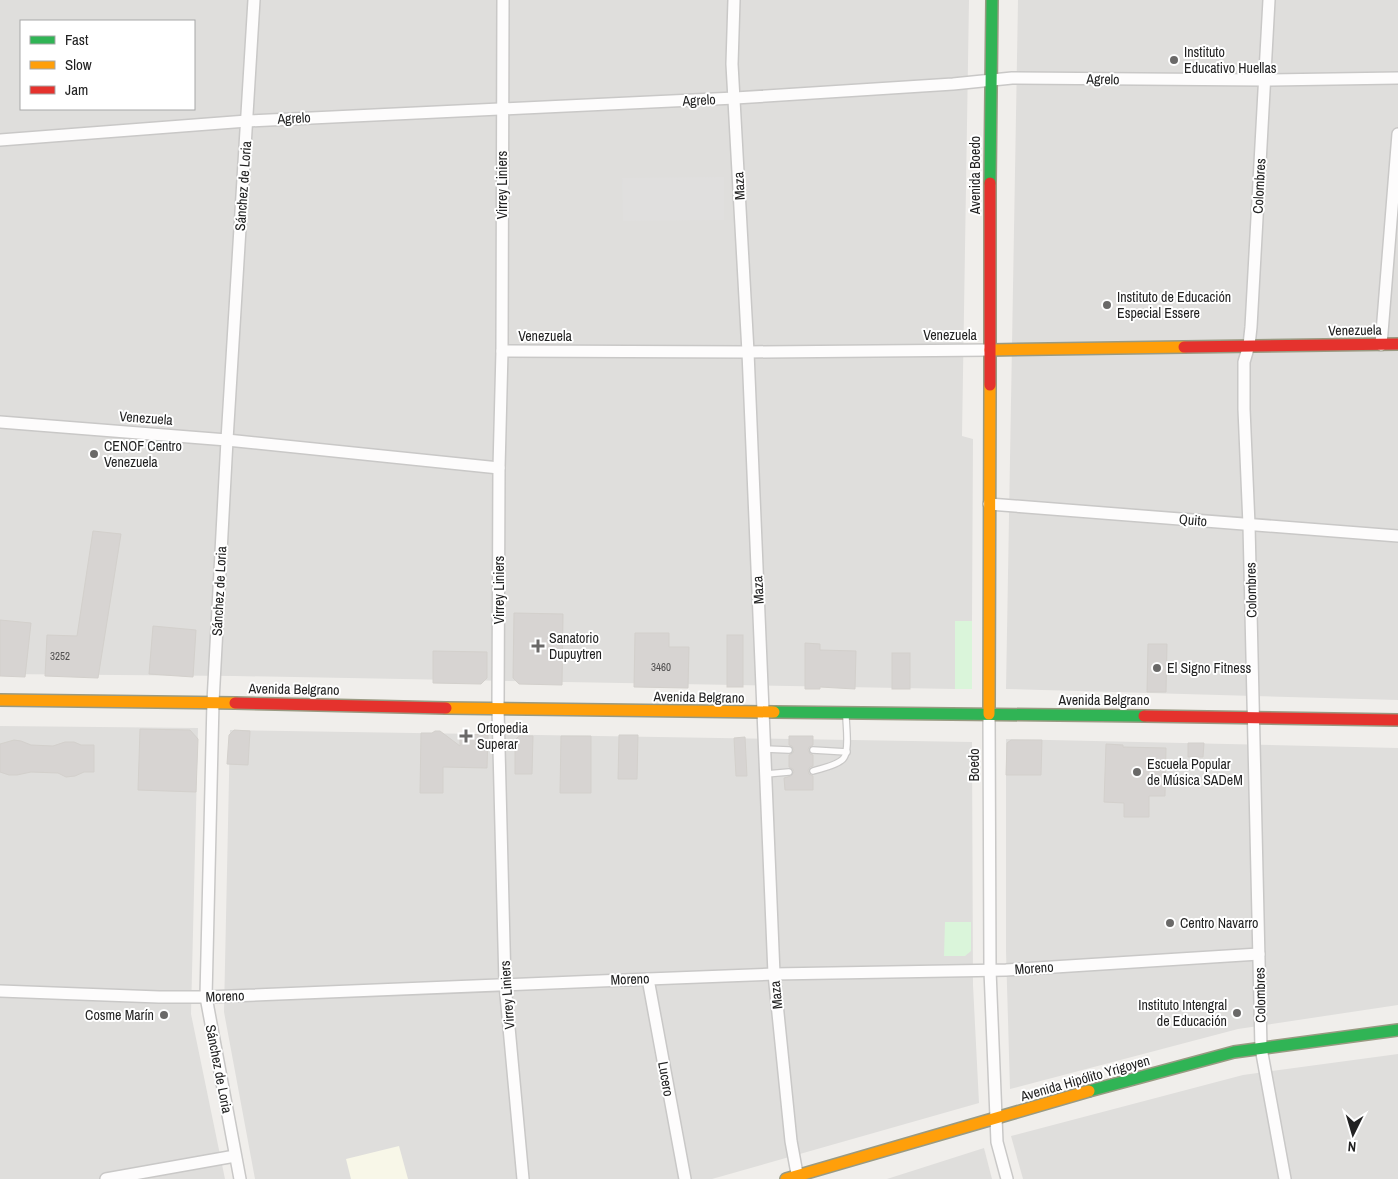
<svg xmlns="http://www.w3.org/2000/svg" width="1398" height="1179" font-family="'Archivo Narrow',sans-serif">
	<style>
		.residential { fill: #dfdedc; fill-rule: evenodd }
		.education { fill: #f8f7e8 }
		.park { fill: #daf5da }
		.parking { fill: #e0dfde }
		.building { fill: #d7d4d2; stroke: #d3d0cc }
		.lines { fill: none; stroke-linecap: round; stroke-linejoin: round }
		.lane-casing { stroke: #c9c8c7; stroke-width: 8 }
		.street-casing { stroke: #c9c8c7; stroke-width: 14 }
		.fast-casing { stroke: #999a82; stroke-width: 14 }
		.slow-casing { stroke: #999a82; stroke-width: 14 }
		.jam-casing { stroke: #999a82; stroke-width: 14 }
		.lane { stroke: #fdfcfc; stroke-width: 5.5 }
		.street { stroke: #fdfcfc; stroke-width: 11 }
		.fast { stroke: #30b455; stroke-width: 11 }
		.slow { stroke: #ff9f0a; stroke-width: 11 }
		.jam { stroke: #e5322d; stroke-width: 11 }
		.poi-dot { fill: #6a6968; stroke: #fff; stroke-width: 2 }
		.labels { text-anchor: middle; stroke-width: 4; stroke-linejoin: round; paint-order: stroke }
		.number-label { font-size: 11px; fill: #4f4e4e }
		.poi-label { font-size: 14px; fill: #222; stroke: #fff; text-anchor: start }
		.street-label { font-size: 14px; fill: #222; stroke: #fff }
	</style>
	<rect width="100%" height="100%" fill="#f0eeeb"/>
	<!-- residential -->
	<g class="residential">
		<path d="M0 0H969L962 436 973 439 972 621H955V689L235 676 0 674ZM21 21H194V109H21Z"/>
		<polygon points="1018,0 1398,0 1398,700 1006,689"/>
		<polygon points="0,726 198,728 191,1014 225,1179 0,1179"/>
		<polygon points="230,730 972,742 973,985 979,1103 712,1179 255,1179 224,1012"/>
		<polygon points="1006,739 1398,748 1398,1005 1238,1029 1010,1089 1006,951"/>
		<polygon points="1398,1054 1398,1179 1023,1179 1011,1136 1243,1075"/>
		<polygon points="984,1148 992,1179 887,1179"/>
	</g>
	<!-- education -->
	<polygon class="education" points="399,1146 408,1179 351,1179 346,1159"/>
	<!-- park -->
	<g class="park">
		<rect x="955" y="621" width="17" height="68"/>
		<polygon points="945,922 971,922 971,951 965,956 944,956"/>
	</g>
	<!-- parking -->
	<polygon class="parking" points="724,177 724,220 623,221 622,178"/>
	<!-- building -->
	<g class="building">
		<polygon points="93,531 121,534 98,678 45,676 47,635 77,636"/>
		<polygon points="514,613 563,614 562,685 519,684 513,678"/>
		<polygon points="0,620 31,623 25,677 0,676"/>
		<polygon points="153,626 196,630 193,677 149,674"/>
		<polygon points="635,633 669,633 669,647 689,647 688,688 634,687"/>
		<rect x="727" y="635" width="16" height="52"/>
		<polygon points="805,643 820,644 820,650 856,651 855,689 820,687 820,689 805,689"/>
		<polygon points="1148,644 1167,644 1166,692 1147,692"/>
		<polygon points="433,651 487,652 487,678 481,684 433,683"/>
		<rect x="892" y="653" width="18" height="36"/>
		<polygon points="140,729 190,730 198,739 196,792 138,790"/>
		<polygon points="234,730 250,731 248,765 227,764 229,735"/>
		<polygon points="435,731 440,731 460,746 460,734 488,735 487,768 443,767 443,793 420,793 421,733 432,733"/>
		<polygon points="619,735 638,735 637,779 618,779"/>
		<polygon points="519,736 533,736 532,774 515,774 515,740"/>
		<polygon points="561,736 591,736 591,793 560,793"/>
		<polygon points="789,736 813,736 813,745 809,747 808,750 810,754 813,755 813,766 810,767 808,770 809,774 813,776 813,790 785,790 784,778 791,776 794,772 793,769 789,767 789,755 793,753 794,750 792,746 789,745"/>
		<polygon points="745,737 747,776 736,776 734,738"/>
		<polygon points="14,740 21,741 31,745 53,746 65,742 74,742 81,745 94,745 94,772 84,772 75,776 66,777 58,773 31,772 17,775 9,775 0,772 0,744"/>
		<polygon points="1011,740 1042,740 1041,775 1006,775 1007,743"/>
		<polygon points="1188,743 1204,743 1203,757 1188,757"/>
		<polygon points="1106,744 1123,745 1123,747 1166,748 1165,796 1149,796 1149,817 1124,817 1124,803 1104,802"/>
	</g>
	<g class="lines">
		<!-- lane casing -->
		<g class="lane-casing">
			<g id="lane">
				<polyline points="765,749 789,750"/>
				<polyline points="813,750 847,752"/>
				<path d="M813 771C822 768 836 766 843 759 850 752 846 726 846 716"/>
				<polyline points="766,774 789,772"/>
			</g>
		</g>
		<!-- street casing -->
		<g class="street-casing">
			<g id="street">
				<polyline points="503,0 502,351 499,468 498,709 505,984 523,1179"/>
				<polyline points="734,0 732,64 748,352 774,974 791,1141 798,1179"/>
				<polyline points="1269,0 1251,327 1249,345 1244,362 1244,409 1249,525 1261,1048 1285,1179"/>
				<polyline points="0,140 247,121 735,98 953,84 1012,78 1265,80 1398,78"/>
				<polyline points="1381,345 1398,134"/>
				<polyline points="502,351 748,352 990,350"/>
				<polyline points="0,422 227,440 499,468"/>
				<polyline points="989,504 1398,536"/>
				<polyline points="989,714 990,970 997,1142 1007,1179"/>
				<polyline points="648,979 685,1179"/>
				<polyline points="0,991 159,997 206,997 648,979 774,974 1006,970 1259,954"/>
				<polyline points="106,1179 235,1156"/>
				<polyline points="240,1179 206,997 213,702 227,440 254,0"/>
			</g>
		</g>
		<!-- fast casing -->
		<g class="fast-casing">
			<g id="fast">
				<polyline points="990,183 992,0"/>
				<polyline points="774,712 1144,716"/>
				<polyline points="1089,1091 1234,1052 1398,1030"/>
			</g>
		</g>
		<!-- slow casing -->
		<g class="slow-casing">
			<g id="slow">
				<polyline points="990,350 1184,347"/>
				<polyline points="0,700 235,703"/>
				<polyline points="446,708 774,712"/>
				<polyline points="989,714 990,385"/>
				<polyline points="786,1179 1089,1091"/>
			</g>
		</g>
		<!-- jam casing -->
		<g class="jam-casing">
			<g id="jam">
				<polyline points="1184,347 1398,344"/>
				<polyline points="990,385 990,183"/>
				<polyline points="235,703 446,708"/>
				<polyline points="1144,716 1398,720"/>
			</g>
		</g>
		<!-- lane -->
		<use href="#lane" class="lane"/>
		<!-- street -->
		<use href="#street" class="street"/>
		<!-- fast -->
		<use href="#fast" class="fast"/>
		<!-- slow -->
		<use href="#slow" class="slow"/>
		<!-- jam -->
		<use href="#jam" class="jam"/>
	</g>
	<!-- markers -->
	<g class="poi-dot">
		<circle cx="1174" cy="60" r="5"/>
		<circle cx="1107" cy="305" r="5"/>
		<circle cx="94" cy="454" r="5"/>
		<path d="M535.5 638.5h5v5h5v5h-5v5h-5v-5h-5v-5h5z"/>
		<circle cx="1157" cy="668" r="5"/>
		<path d="M463.5 728.5h5v5h5v5h-5v5h-5v-5h-5v-5h5z"/>
		<circle cx="1137" cy="772" r="5"/>
		<circle cx="1170" cy="923" r="5"/>
		<circle cx="1237" cy="1013" r="5"/>
		<circle cx="164" cy="1015" r="5"/>
	</g>
	<g class="labels">
		<!-- number labels -->
		<g class="number-label">
			<text x="60" y="660">3252</text>
			<text x="661" y="671">3460</text>
		</g>
		<!-- poi labels -->
		<g class="poi-label">
			<text x="1184" y="57">Instituto<tspan x="1184" dy="16">Educativo Huellas</tspan></text>
			<text x="1117" y="302">Instituto de Educación<tspan x="1117" dy="16">Especial Essere</tspan></text>
			<text x="104" y="451">CENOF Centro<tspan x="104" dy="16">Venezuela</tspan></text>
			<text x="549" y="643">Sanatorio<tspan x="549" dy="16">Dupuytren</tspan></text>
			<text x="1167" y="673">El Signo Fitness</text>
			<text x="477" y="733">Ortopedia<tspan x="477" dy="16">Superar</tspan></text>
			<text x="1147" y="769">Escuela Popular<tspan x="1147" dy="16">de Música SADeM</tspan></text>
			<text x="1180" y="928">Centro Navarro</text>
			<text x="1227" y="1010" text-anchor="end">Instituto Intengral<tspan x="1227" dy="16">de Educación</tspan></text>
			<text x="154" y="1020" text-anchor="end">Cosme Marín</text>
		</g>
		<!-- street labels -->
		<g class="street-label">
			<text transform="translate(1103 79) rotate(1)" y="5">Agrelo</text>
			<text transform="translate(699 100) rotate(-3)" y="5">Agrelo</text>
			<text transform="translate(294 118) rotate(-3)" y="5">Agrelo</text>
			<text transform="translate(975 175) rotate(-90)" y="5">Avenida Boedo</text>
			<text transform="translate(502 185) rotate(-90)" y="5">Virrey Liniers</text>
			<text transform="translate(243 186) rotate(-86)" y="5">Sánchez de Loria</text>
			<text transform="translate(739 186) rotate(-93)" y="5">Maza</text>
			<text transform="translate(1259 186) rotate(-87)" y="5">Colombres</text>
			<text transform="translate(1355 330) rotate(-1)" y="5">Venezuela</text>
			<text x="950" y="340">Venezuela</text>
			<text x="545" y="341">Venezuela</text>
			<text transform="translate(146 418) rotate(4)" y="5">Venezuela</text>
			<text transform="translate(1193 520) rotate(5)" y="5">Quito</text>
			<text transform="translate(499 590) rotate(-90)" y="5">Virrey Liniers</text>
			<text transform="translate(758 590) rotate(-93)" y="5">Maza</text>
			<text transform="translate(1251 590) rotate(-91)" y="5">Colombres</text>
			<text transform="translate(219 591) rotate(-87)" y="5">Sánchez de Loria</text>
			<text transform="translate(294 689) rotate(1)" y="5">Avenida Belgrano</text>
			<text transform="translate(699 697) rotate(1)" y="5">Avenida Belgrano</text>
			<text x="1104" y="705">Avenida Belgrano</text>
			<text transform="translate(974 765) rotate(-90)" y="5">Boedo</text>
			<text transform="translate(1034 968) rotate(-4)" y="5">Moreno</text>
			<text transform="translate(630 979) rotate(-2)" y="5">Moreno</text>
			<text transform="translate(507 995) rotate(-94)" y="5">Virrey Liniers</text>
			<text transform="translate(776 995) rotate(-96)" y="5">Maza</text>
			<text transform="translate(1260 995) rotate(-91)" y="5">Colombres</text>
			<text transform="translate(225 996) rotate(-2)" y="5">Moreno</text>
			<text transform="translate(219 1069) rotate(79)" y="5">Sánchez de Loria</text>
			<text transform="translate(1085 1078) rotate(-16)" y="5">Avenida Hipólito Yrigoyen</text>
			<text transform="translate(666 1079) rotate(80)" y="5">Lucero</text>
		</g>
	</g>
	<!-- legend -->
	<rect x="20" y="20" width="175" height="90" fill="#ffffff" stroke="#a7a7a7"/>
	<rect x="30" y="36" width="25" height="8" fill="#30b455" stroke="#a7a7a7"/>
	<text x="65" y="45" font-size="15" fill="#222222">Fast</text>
	<rect x="30" y="61" width="25" height="8" fill="#ff9f0a" stroke="#a7a7a7"/>
	<text x="65" y="70" font-size="15" fill="#222222">Slow</text>
	<rect x="30" y="86" width="25" height="8" fill="#e5322d" stroke="#a7a7a7"/>
	<text x="65" y="95" font-size="15" fill="#222222">Jam</text>
	<!-- north arrow -->
	<g transform="translate(1353 1134) rotate(185)" stroke="#ffffff" stroke-width="4" paint-order="stroke">
	<path d="M0-4L9 19L0 12L-9 19Z" fill="#222222"/>
	<text y="-8" font-size="14" font-weight="bold" text-anchor="middle" fill="#222222">N</text>
	</g>
</svg>
